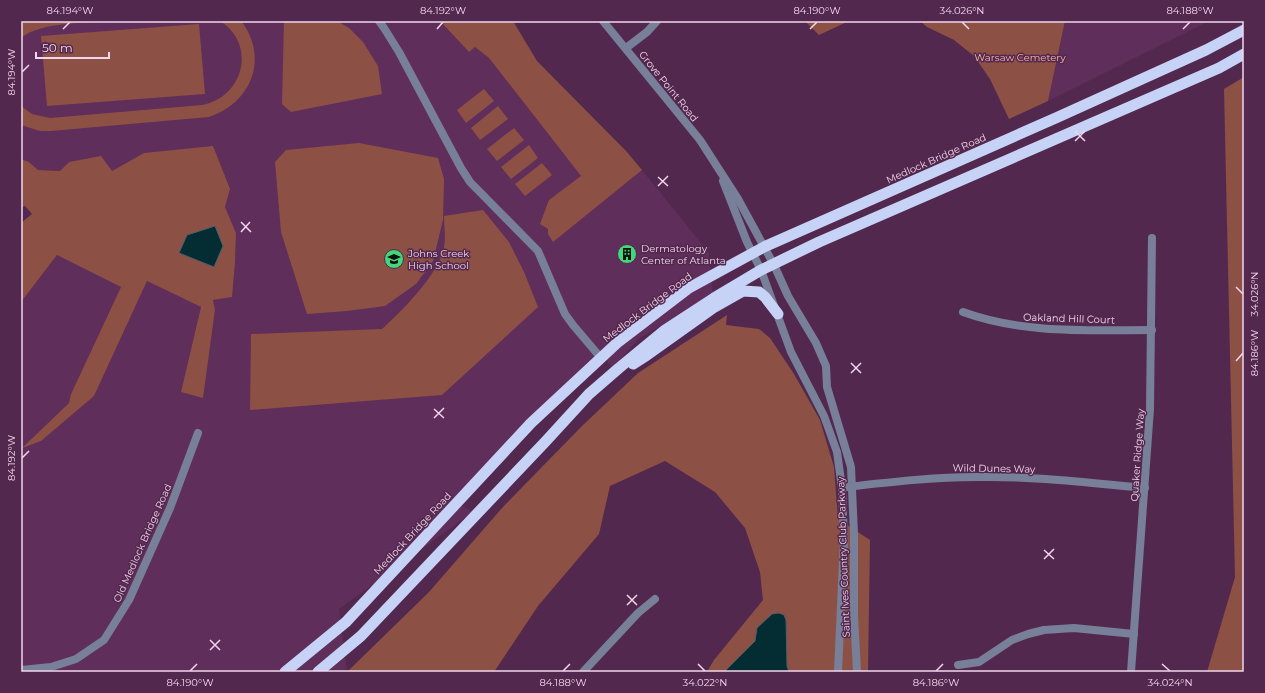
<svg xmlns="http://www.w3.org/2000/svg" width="1265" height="693" font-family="Montserrat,sans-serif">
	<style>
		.built { fill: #602e5a }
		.green { fill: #8d5044 }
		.water { fill: #032c33; stroke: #4b5f6b }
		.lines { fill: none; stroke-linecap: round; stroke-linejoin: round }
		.stream { stroke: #4b5f6b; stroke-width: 3 }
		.minor { stroke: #787f98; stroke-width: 8 }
		.trunk { stroke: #c6d2f6; stroke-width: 11 }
		.ticks { fill: none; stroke: #f2d6ed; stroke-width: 1.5 }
		.labels { text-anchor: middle; stroke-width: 3; stroke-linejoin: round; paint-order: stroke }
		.park-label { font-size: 10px; fill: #fdb7a9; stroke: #53284e }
		.street-label { font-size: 10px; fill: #f2d6ed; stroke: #53284e }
		.poi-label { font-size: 10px; fill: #f2d6ed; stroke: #53284e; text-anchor: start }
		.neatline { fill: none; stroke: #f2d6ed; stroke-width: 1.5 }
		.ticks-label { font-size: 10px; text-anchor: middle; fill: #f2d6ed }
	</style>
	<rect width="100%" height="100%" fill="#53284e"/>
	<!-- built -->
	<g class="built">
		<polygon points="21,21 440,21 469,52 475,47 489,58 581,176 548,229 553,241 642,170 709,253 713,295 640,338 612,368 604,356 455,502 473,512 339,609 347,672 21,672 21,302 57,255 121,287 71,394 69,403 23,447 94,396 147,281 201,307 181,392 203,397 215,310 213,300 232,297 235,263 236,233 225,207 230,189 144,153 112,171 69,162 61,171 38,170 29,162 21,159"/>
		<polygon points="1065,21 1209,21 1048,101"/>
	</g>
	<!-- green -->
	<g class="green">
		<path d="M21 21H112C88 23 39 22 21 38Z"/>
		<path d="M220 21H240L242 22C269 59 251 103 209 117L51 131H40L21 125V106L32 114 50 118 202 105C244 97 257 44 220 21Z"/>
		<polygon points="284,21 337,21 349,28 363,42 378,66 382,94 291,112 282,104"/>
		<polygon points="440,21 513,21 537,61 627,152 642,170 553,242 548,234 548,229 540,224 549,200 581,176 489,58 475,47 469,52"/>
		<polygon points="805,21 849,21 819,35"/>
		<polygon points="920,21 1065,21 1048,101 1009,119 990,79 974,56 954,40 927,27"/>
		<polygon points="199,24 205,94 47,106 41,36"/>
		<polygon points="1244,77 1244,672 1207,672 1235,577 1224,89"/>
		<polygon points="484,89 494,101 466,123 457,110"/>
		<polygon points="498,106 508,119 480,140 471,128"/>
		<polygon points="514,128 524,140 497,161 487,149"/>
		<polygon points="359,143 438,158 444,179 443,220 433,261 416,284 385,306 347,311 307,314 281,232 275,162 286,150"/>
		<polygon points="529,145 538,158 511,179 501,167"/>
		<polygon points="213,146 230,189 225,207 236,233 235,263 232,297 213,300 215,310 203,398 181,392 201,307 147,281 94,396 41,441 22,448 69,403 71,394 121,287 57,255 21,302 21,223 32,214 25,206 21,207 21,159 29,162 38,170 60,171 69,162 101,156 112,171 144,153"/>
		<polygon points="542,163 552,175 525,196 515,184"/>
		<path d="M483 210 509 242 524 272 538 307 442 395 250 410 251 334 382 329C402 311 439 274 444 247 446 237 444 226 444 216Z"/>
		<polygon points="727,315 726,325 759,329 770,338 794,374 820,420 834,467 838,519 870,540 868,672 707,672 714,660 763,600 760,572 745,528 715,492 665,461 610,486 599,534 538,606 494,672 347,672 429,592 502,508 582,426 638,373"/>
	</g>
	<!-- water -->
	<g class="water">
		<polygon points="215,226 223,246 214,267 179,253 187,235"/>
		<polygon points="779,613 784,615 786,620 787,666 789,672 724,672 755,641 757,628 772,614"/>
	</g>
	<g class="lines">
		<!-- stream -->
		<polyline class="stream" points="1243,672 1244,668"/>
		<!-- minor -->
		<g class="minor">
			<polyline points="379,21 384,28 399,52 461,168 470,182 538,251 565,314 573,325 601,358"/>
			<polyline points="603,21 700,140 738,199 774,265 788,296 816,343 826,366 827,387 851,467 854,534 854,615 857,672"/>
			<polyline points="626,48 647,32 657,21"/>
			<polyline points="723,181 747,242 761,270 791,352 824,416 837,452 842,488 844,540 838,672"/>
			<path d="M963 312C1023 334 1089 330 1152 330"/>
			<path d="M847 487C890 482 934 477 978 477 1033 476 1090 483 1145 488"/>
			<polyline points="958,665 979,662 1012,640 1028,634 1044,630 1074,628 1134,634"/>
			<polyline points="21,670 51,667 76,659 104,640 129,600 170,508 198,433"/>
			<polyline points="583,672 638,613 655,599"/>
			<polyline points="1131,672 1150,409 1152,238"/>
		</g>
		<!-- trunk -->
		<g class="trunk">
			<polyline points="633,364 647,355 713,308 743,291 759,292 765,297 778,314"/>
			<polyline points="285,672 346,622 531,423 617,343 689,288 764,247 1058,117 1206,50 1244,30"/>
			<polyline points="318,672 361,636 546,441 589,394 619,368 665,330 714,298 761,270 819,242 1219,68 1244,54"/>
		</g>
	</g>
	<!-- ticks -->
	<path class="ticks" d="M962 22 969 29M63 29 70 22M437 29 443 22M810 29 817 22M1183 29 1190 22M22 72 29 65M1075 131 1085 141M1075 141 1085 131M658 177 668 186M658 186 668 176M241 222 251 232M241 232 250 222M1236 287 1243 294M1236 361 1243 353M851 363 861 373M851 373 861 363M434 409 444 418M434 418 444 408M22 458 29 451M1044 550 1054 559M1044 559 1054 549M627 595 637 605M627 605 637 595M210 640 220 650M210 650 220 640M698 664 705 671M1162 664 1170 671M190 671 197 664M563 671 570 664M936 671 943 664"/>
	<!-- icons -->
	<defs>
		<g id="building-disc" transform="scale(1)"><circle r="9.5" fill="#43d77b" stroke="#53284e"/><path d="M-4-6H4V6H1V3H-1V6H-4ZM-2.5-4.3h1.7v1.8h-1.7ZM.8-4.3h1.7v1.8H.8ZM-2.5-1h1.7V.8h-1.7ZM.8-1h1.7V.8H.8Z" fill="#111"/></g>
		<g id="school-disc" transform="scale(1)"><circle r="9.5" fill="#43d77b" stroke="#53284e"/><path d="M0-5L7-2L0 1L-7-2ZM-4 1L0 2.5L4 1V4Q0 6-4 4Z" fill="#111"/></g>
	</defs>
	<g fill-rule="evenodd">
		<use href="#building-disc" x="627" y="254"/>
		<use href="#school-disc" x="394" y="259"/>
	</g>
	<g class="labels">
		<!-- park labels -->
		<g class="park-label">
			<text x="1020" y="61">Warsaw Cemetery</text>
		</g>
		<!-- street labels -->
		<g class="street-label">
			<text transform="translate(669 86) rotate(51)" y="4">Grove Point Road</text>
			<text transform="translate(936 158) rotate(-24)" y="4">Medlock Bridge Road</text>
			<text transform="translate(647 307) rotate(-37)" y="4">Medlock Bridge Road</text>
			<text transform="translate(1069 318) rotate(2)" y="4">Oakland Hill Court</text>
			<text transform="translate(1137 455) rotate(-86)" y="4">Quaker Ridge Way</text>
			<text transform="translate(994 468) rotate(1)" y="4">Wild Dunes Way</text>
			<text transform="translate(412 533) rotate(-47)" y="4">Medlock Bridge Road</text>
			<text transform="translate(142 543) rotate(-66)" y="4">Old Medlock Bridge Road</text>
			<text transform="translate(843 557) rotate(-92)" y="4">Saint Ives Country Club Parkway</text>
		</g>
		<!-- poi labels -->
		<g class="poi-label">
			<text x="641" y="252">Dermatology<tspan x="641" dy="12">Center of Atlanta</tspan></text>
			<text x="408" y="257">Johns Creek<tspan x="408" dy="12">High School</tspan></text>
		</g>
	</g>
	<!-- border -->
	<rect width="1265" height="693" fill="none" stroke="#53284e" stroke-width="44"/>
	<!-- scale -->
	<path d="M36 52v6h73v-6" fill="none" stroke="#f2d6ed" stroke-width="2"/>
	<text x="42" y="52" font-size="12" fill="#f2d6ed" stroke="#53284e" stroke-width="3" paint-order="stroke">50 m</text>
	<rect x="22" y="22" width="1221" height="649" class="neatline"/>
	<g class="ticks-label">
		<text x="70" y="14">84.194°W</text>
		<text x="443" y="14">84.192°W</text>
		<text x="817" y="14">84.190°W</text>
		<text x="962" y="14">34.026°N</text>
		<text x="1190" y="14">84.188°W</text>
		<text transform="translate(11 72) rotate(-90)" y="4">84.194°W</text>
		<text transform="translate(1254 294) rotate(-90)" y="4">34.026°N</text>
		<text transform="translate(1254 353) rotate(-90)" y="4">84.186°W</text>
		<text transform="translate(11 458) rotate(-90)" y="4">84.192°W</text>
		<text x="190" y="686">84.190°W</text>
		<text x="563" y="686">84.188°W</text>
		<text x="705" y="686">34.022°N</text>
		<text x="936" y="686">84.186°W</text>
		<text x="1170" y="686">34.024°N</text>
	</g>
</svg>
